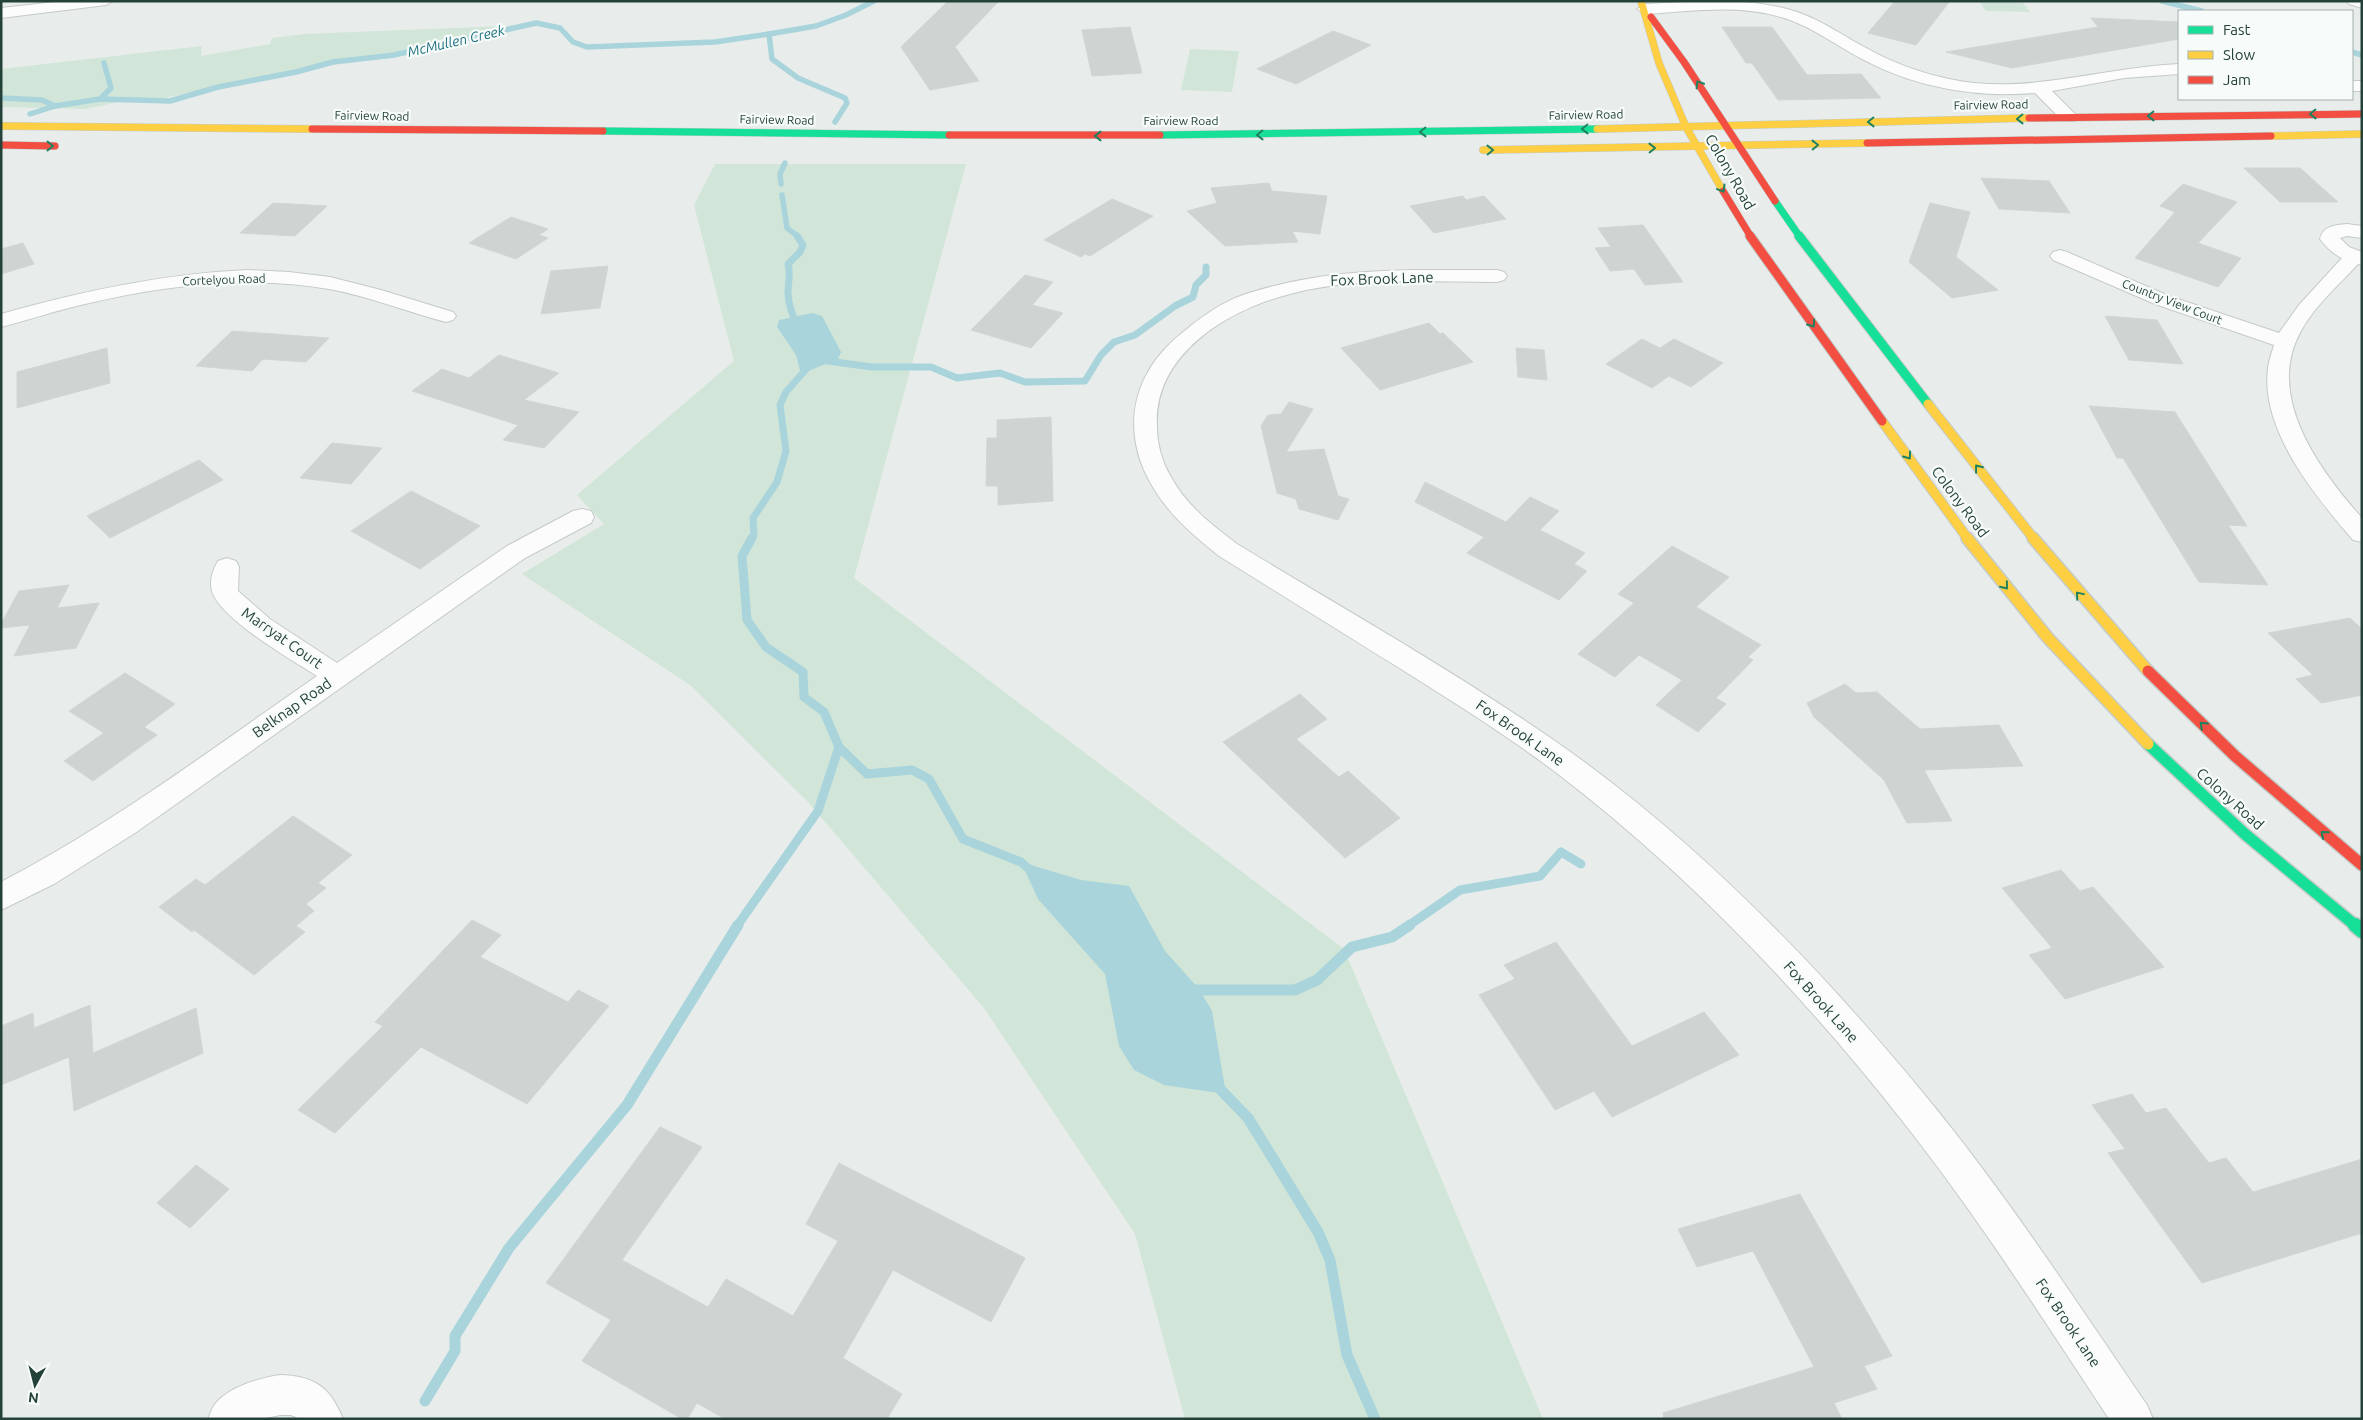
<svg xmlns="http://www.w3.org/2000/svg" width="2363" height="1420" font-family="Ubuntu,sans-serif">
	<style>
		.green { fill: #d1e6d8 }
		.water { fill: #a9d4db }
		.lines { fill: none; stroke-linecap: round; stroke-linejoin: round }
		.stream-far3 { stroke: #a9d4db; stroke-width: 5.5 }
		.stream-far2 { stroke: #a9d4db; stroke-width: 7 }
		.stream-far1 { stroke: #a9d4db; stroke-width: 9 }
		.stream { stroke: #a9d4db; stroke-width: 11 }
		.building { fill: #cfd4d2; stroke: #d1d6d4 }
		.street-casing { stroke: #c5cac8; stroke-width: 2 }
		.fast-far3-casing { stroke: #c3cbc8; stroke-width: 8 }
		.fast-far2-casing { stroke: #c3cbc8; stroke-width: 11 }
		.fast-far1-casing { stroke: #c3cbc8; stroke-width: 14 }
		.fast-casing { stroke: #c3cbc8; stroke-width: 17 }
		.slow-far2-casing { stroke: #c3cbc8; stroke-width: 8 }
		.slow-far1-casing { stroke: #c3cbc8; stroke-width: 11 }
		.slow-casing { stroke: #c3cbc8; stroke-width: 14 }
		.jam-far2-casing { stroke: #c3cbc8; stroke-width: 8 }
		.jam-far1-casing { stroke: #c3cbc8; stroke-width: 11 }
		.jam-casing { stroke: #c3cbc8; stroke-width: 14 }
		.street { fill: #fcfcfc; fill-rule: evenodd }
		.fast-far3 { stroke: #16e098; stroke-width: 7 }
		.fast-far2 { stroke: #16e098; stroke-width: 9 }
		.fast-far1 { stroke: #16e098; stroke-width: 11 }
		.fast { stroke: #16e098; stroke-width: 14 }
		.slow-far2 { stroke: #ffcf43; stroke-width: 7 }
		.slow-far1 { stroke: #ffcf43; stroke-width: 9 }
		.slow { stroke: #ffcf43; stroke-width: 11 }
		.jam-far2 { stroke: #f24e42; stroke-width: 7 }
		.jam-far1 { stroke: #f24e42; stroke-width: 9 }
		.jam { stroke: #f24e42; stroke-width: 11 }
		.oneway { stroke: #1e8160 }
		.labels { text-anchor: middle; stroke-width: 4.5; stroke-linejoin: round; paint-order: stroke }
		.far-street-label { font-size: 12px; fill: #24423a; stroke: #f7fbf9 }
		.far-water-label { font-size: 14px; font-style: italic; fill: #1c6f80; stroke: #f7fbf9 }
		.street-label { font-size: 15px; fill: #24423a; stroke: #f7fbf9 }
	</style>
	<rect width="100%" height="100%" fill="#e8edeb"/>
	<!-- green -->
	<g class="green">
		<polygon points="1979,1 2022,1 2030,12 1986,11"/>
		<polygon points="552,24 491,32 399,53 340,62 164,98 124,101 85,109 1,107 1,69 202,46 201,56 270,44 272,38 304,34"/>
		<polygon points="1190,49 1239,51 1232,92 1181,90"/>
		<polygon points="715,164 966,164 854,578 1344,949 1543,1419 1185,1419 1135,1234 984,1008 808,802 690,685 522,574 604,524 577,495 734,361 694,205"/>
	</g>
	<!-- water -->
	<g class="water">
		<polygon points="812,313 822,316 841,352 838,359 801,374 796,355 777,327 779,320"/>
		<polygon points="1021,862 1081,880 1129,886 1165,951 1199,989 1212,1011 1226,1094 1164,1085 1134,1070 1119,1046 1105,974 1038,899"/>
	</g>
	<g class="lines">
		<!-- stream-far3 -->
		<g class="stream-far3">
			<polyline points="2162,1 2202,11"/>
			<polyline points="769,34 772,59 798,78 845,98 847,103 835,122"/>
			<polyline points="2352,52 2362,55"/>
			<polyline points="1,98 42,100 55,106"/>
			<polyline points="100,99 111,88 104,63"/>
			<polyline points="30,114 55,106 100,99 170,101 218,87 296,72 333,62 394,55 536,23 560,28 573,42 587,47 715,42 769,34 816,26 846,15 874,1"/>
			<polyline points="781,184 780,174 785,163"/>
			<polyline points="782,195 787,228 799,237"/>
		</g>
		<!-- stream-far2 -->
		<g class="stream-far2">
			<path d="M797 236 803 245 800 252 788 264C791 275 788 281 788 292 788 304 792 315 798 326"/>
			<polyline points="820,360 872,367 931,367 957,378 1000,373 1025,382 1085,381 1101,355 1114,342 1135,335 1175,306 1193,297 1196,285 1206,275 1206,267"/>
			<polyline points="751,539 754,535 753,518 777,482 786,451 780,405 786,392 808,367"/>
		</g>
		<!-- stream-far1 -->
		<g class="stream-far1">
			<polyline points="752,538 742,556 747,620 766,647 803,672 804,697 824,712 839,747 867,774 912,770 929,779 963,839 1021,862 1030,870"/>
			<polyline points="737,926 818,811 839,747"/>
			<polyline points="1408,926 1460,890 1540,876 1561,852 1581,864"/>
		</g>
		<!-- stream -->
		<g class="stream">
			<polyline points="1189,990 1295,990 1317,980 1352,947 1392,937 1410,925"/>
			<polyline points="1218,1087 1248,1118 1318,1232 1330,1260 1347,1355 1375,1419"/>
			<polyline points="425,1401 455,1351 455,1336 509,1248 627,1105 738,925"/>
		</g>
	</g>
	<!-- building -->
	<g class="building">
		<polygon points="948,1 999,1 955,47 979,81 930,90 901,47"/>
		<polygon points="1895,1 1950,1 1916,45 1868,33"/>
		<polygon points="2091,18 2179,22 2179,39 2012,68 1946,52 2098,27"/>
		<polygon points="1130,27 1142,73 1092,76 1082,30"/>
		<polygon points="1722,27 1772,27 1807,75 1861,74 1881,98 1778,100 1752,63 1746,63"/>
		<polygon points="1333,31 1371,45 1296,84 1257,69"/>
		<polygon points="2244,168 2300,168 2338,202 2280,202"/>
		<polygon points="1981,178 2049,181 2070,213 1999,209"/>
		<polygon points="1269,183 1272,191 1327,196 1320,234 1292,231 1298,242 1225,246 1187,211 1217,203 1211,188"/>
		<polygon points="2183,184 2237,202 2198,243 2241,258 2218,287 2135,258 2175,212 2160,206"/>
		<polygon points="1463,196 1466,200 1484,196 1506,219 1434,233 1410,206"/>
		<polygon points="1112,199 1153,216 1090,256 1085,254 1081,257 1044,240"/>
		<polygon points="273,203 327,206 295,236 240,233"/>
		<polygon points="1930,203 1970,212 1956,257 1998,290 1952,298 1909,262"/>
		<polygon points="511,217 548,229 539,235 548,238 516,259 469,243"/>
		<polygon points="1643,225 1683,282 1645,285 1634,269 1610,271 1595,248 1611,247 1598,228"/>
		<polygon points="23,243 34,264 1,274 1,249"/>
		<polygon points="608,266 600,308 541,314 551,271"/>
		<polygon points="1025,275 1053,282 1032,305 1063,313 1031,348 971,330"/>
		<polygon points="2105,316 2157,320 2183,364 2129,360"/>
		<polygon points="1429,323 1440,334 1443,333 1473,362 1380,390 1341,348"/>
		<polygon points="232,331 329,338 306,362 263,359 252,371 196,366"/>
		<polygon points="1642,339 1660,348 1674,339 1723,363 1691,387 1669,376 1652,388 1606,364"/>
		<polygon points="107,348 110,383 17,408 17,372"/>
		<polygon points="1516,348 1544,350 1547,380 1518,377"/>
		<polygon points="499,355 559,373 524,400 579,412 544,448 503,440 518,425 412,391 442,369 469,378"/>
		<polygon points="1289,402 1313,409 1286,452 1324,449 1338,496 1349,499 1338,520 1299,509 1296,499 1277,493 1261,426 1268,415 1281,414"/>
		<polygon points="2089,406 2175,412 2247,526 2228,525 2268,585 2199,582 2123,458 2117,458"/>
		<polygon points="1051,417 1053,501 998,505 998,486 986,486 987,438 997,438 997,420"/>
		<polygon points="332,443 382,448 351,484 300,478"/>
		<polygon points="199,460 223,480 110,538 87,516"/>
		<polygon points="1425,482 1506,522 1530,497 1559,511 1540,530 1585,553 1574,564 1587,571 1559,600 1467,553 1484,537 1415,502"/>
		<polygon points="411,491 480,526 420,569 351,531"/>
		<polygon points="1672,546 1729,577 1696,607 1761,645 1748,657 1753,660 1716,698 1726,704 1698,732 1656,705 1682,680 1639,655 1615,677 1578,654 1634,603 1618,594"/>
		<polygon points="69,585 57,608 99,603 76,648 14,656 30,625 1,628 1,624 19,591"/>
		<polygon points="2350,618 2362,629 2362,695 2321,703 2296,679 2313,675 2268,633"/>
		<polygon points="125,673 175,704 144,727 157,735 93,781 64,761 104,733 69,711"/>
		<polygon points="1845,684 1856,693 1877,692 1920,729 1999,725 2023,766 1924,770 1952,821 1907,823 1884,780 1814,717 1807,703"/>
		<polygon points="1300,694 1327,719 1296,739 1339,777 1348,771 1400,818 1345,858 1223,742"/>
		<polygon points="293,816 352,855 318,883 326,888 306,904 314,911 296,926 305,932 254,975 194,930 192,932 159,907 196,879 205,885"/>
		<polygon points="2061,870 2080,891 2093,887 2164,967 2065,999 2029,955 2052,948 2002,888"/>
		<polygon points="472,920 501,935 480,957 568,1002 578,990 609,1006 527,1104 421,1047 335,1133 298,1110 383,1026 375,1022"/>
		<polygon points="1556,942 1632,1046 1704,1012 1739,1055 1612,1117 1594,1091 1555,1110 1479,995 1515,979 1504,965"/>
		<polygon points="90,1005 93,1053 196,1008 203,1053 74,1111 69,1057 1,1085 1,1026 33,1013 34,1028"/>
		<polygon points="2132,1094 2146,1113 2166,1108 2209,1163 2226,1158 2253,1192 2362,1159 2362,1233 2202,1283 2108,1153 2125,1149 2092,1105"/>
		<polygon points="660,1127 702,1147 622,1260 708,1307 726,1279 793,1316 838,1241 806,1224 839,1163 1025,1258 991,1322 893,1270 843,1358 902,1394 887,1419 725,1419 697,1403 687,1419 682,1419 582,1361 611,1320 546,1283"/>
		<polygon points="196,1165 229,1189 190,1228 157,1203"/>
		<polygon points="1800,1194 1892,1356 1864,1366 1877,1389 1834,1403 1842,1419 1664,1419 1663,1413 1814,1367 1753,1251 1697,1267 1678,1229"/>
	</g>
	<g class="lines">
		<!-- street casing -->
		<g class="street-casing">
			<g id="street">
				<polygon points="64,1 113,1 106,5 1,18 1,8"/>
				<path d="M1707 1C1736 1 1765 2 1794 11 1820 19 1843 36 1868 49 1893 63 1921 73 1949 79 2026 96 2102 67 2179 64V74L2124 78 2052 91 2078 117 2075 121H2063L2035 93C1978 98 1918 88 1866 61 1838 47 1812 26 1781 17 1738 4 1689 11 1645 14L1637 9 1645 4Z"/>
				<polygon points="2347,1 2362,1 2362,8 2349,4"/>
				<rect x="2352" y="81" width="10" height="10"/>
				<path d="M2347 224 2362 226V238L2347 236 2340 238 2349 247 2362 252V265L2358 264C2339 285 2315 305 2301 331 2264 396 2320 471 2362 518V542L2353 540C2315 496 2260 430 2268 368 2269 360 2272 352 2274 345L2155 304 2053 260 2050 256 2053 252 2060 250 2067 252 2169 296 2279 333 2299 305 2342 258C2333 254 2326 247 2320 239 2323 226 2335 225 2347 224Z"/>
				<path d="M247 270 289 272 330 277 381 290 453 312 456 316 453 320 446 322C407 312 369 296 329 289 248 275 165 285 85 304 57 310 29 320 1 327V314C82 291 163 274 247 270Z"/>
				<path d="M1415 270H1497L1504 272 1507 276 1504 280 1497 282C1429 282 1356 276 1290 294 1228 310 1153 354 1157 427 1157 444 1162 462 1171 477 1186 505 1212 525 1237 544 1349 612 1465 677 1572 753 1704 848 1821 969 1924 1094 2005 1192 2075 1300 2147 1405L2153 1419H2109C2042 1317 1976 1214 1900 1118 1799 990 1684 870 1554 771 1505 734 1453 702 1401 669 1341 632 1280 594 1219 556 1198 539 1176 521 1160 498 1119 440 1127 377 1182 333 1200 318 1220 303 1243 295 1299 276 1356 271 1415 270Z"/>
				<path d="M582 509 591 511 594 517 591 523 525 558 135 833 54 884 1 910V882C113 824 214 747 317 676 292 660 220 619 212 591 209 581 213 569 218 561L227 558 236 561 239 567 238 591 270 619 337 663 507 546 573 511Z"/>
				<path d="M280 1375C315 1376 330 1387 343 1419H300L291 1415H280L262 1419H208C210 1414 212 1408 215 1404 229 1387 259 1378 280 1375Z"/>
			</g>
		</g>
		<!-- fast-far3 casing -->
		<g class="fast-far3-casing">
			<g id="fast-far3">
				<polyline points="603,131 949,135"/>
				<polyline points="1160,135 1597,129"/>
				<polyline points="1775,201 1800,237"/>
			</g>
		</g>
		<!-- fast-far2 casing -->
		<g class="fast-far2-casing">
			<polyline id="fast-far2" points="1799,236 1928,404"/>
		</g>
		<!-- fast-far1 casing -->
		<g class="fast-far1-casing">
			<polyline id="fast-far1" points="2148,744 2246,835 2356,926"/>
		</g>
		<!-- fast casing -->
		<g class="fast-casing">
			<polyline id="fast" points="2355,925 2362,931"/>
		</g>
		<!-- slow-far2 casing -->
		<g class="slow-far2-casing">
			<g id="slow-far2">
				<polyline points="1641,1 1659,63 1686,127 1723,191"/>
				<polyline points="1,126 312,129"/>
				<polyline points="1597,129 2029,118"/>
				<polyline points="2271,136 2362,134"/>
				<polyline points="1483,150 1867,143"/>
			</g>
		</g>
		<!-- slow-far1 casing -->
		<g class="slow-far1-casing">
			<g id="slow-far1">
				<polyline points="1928,404 2034,539"/>
				<polyline points="1882,421 1968,539"/>
			</g>
		</g>
		<!-- slow casing -->
		<g class="slow-casing">
			<g id="slow">
				<polyline points="1967,538 2048,638 2148,744"/>
				<polyline points="2033,538 2148,671"/>
			</g>
		</g>
		<!-- jam-far2 casing -->
		<g class="jam-far2-casing">
			<g id="jam-far2">
				<polyline points="1651,17 1684,62 1775,201"/>
				<polyline points="2029,118 2362,114"/>
				<polyline points="312,129 603,131"/>
				<polyline points="949,135 1160,135"/>
				<polyline points="1867,143 2271,136"/>
				<polyline points="1,145 55,146"/>
				<polyline points="1723,191 1751,237"/>
			</g>
		</g>
		<!-- jam-far1 casing -->
		<g class="jam-far1-casing">
			<polyline id="jam-far1" points="1750,236 1882,421"/>
		</g>
		<!-- jam casing -->
		<g class="jam-casing">
			<polyline id="jam" points="2148,671 2235,756 2362,865"/>
		</g>
		<!-- street -->
		<use href="#street" class="street"/>
		<!-- fast-far3 -->
		<use href="#fast-far3" class="fast-far3"/>
		<!-- fast-far2 -->
		<use href="#fast-far2" class="fast-far2"/>
		<!-- fast-far1 -->
		<use href="#fast-far1" class="fast-far1"/>
		<!-- fast -->
		<use href="#fast" class="fast"/>
		<!-- slow-far2 -->
		<use href="#slow-far2" class="slow-far2"/>
		<!-- slow-far1 -->
		<use href="#slow-far1" class="slow-far1"/>
		<!-- slow -->
		<use href="#slow" class="slow"/>
		<!-- jam-far2 -->
		<use href="#jam-far2" class="jam-far2"/>
		<!-- jam-far1 -->
		<use href="#jam-far1" class="jam-far1"/>
		<!-- jam -->
		<use href="#jam" class="jam"/>
	</g>
	<!-- one-way arrows -->
	<defs><path id="oneway-chevron" d="M-2-3.5L2.5 0L-2 3.5" fill="none" stroke-width="1.6" stroke-linecap="round" stroke-linejoin="round" transform="scale(1.25)"/></defs>
	<g class="oneway">
		<use href="#oneway-chevron" transform="translate(1699 84) rotate(-122)"/>
		<use href="#oneway-chevron" transform="translate(2313 114) rotate(179)"/>
		<use href="#oneway-chevron" transform="translate(2151 116) rotate(179)"/>
		<use href="#oneway-chevron" transform="translate(2020 119) rotate(179)"/>
		<use href="#oneway-chevron" transform="translate(1871 122) rotate(179)"/>
		<use href="#oneway-chevron" transform="translate(1585 129) rotate(179)"/>
		<use href="#oneway-chevron" transform="translate(1423 132) rotate(179)"/>
		<use href="#oneway-chevron" transform="translate(1260 135) rotate(179)"/>
		<use href="#oneway-chevron" transform="translate(1098 136) rotate(-180)"/>
		<use href="#oneway-chevron" transform="translate(1815 145) rotate(-1)"/>
		<use href="#oneway-chevron" transform="translate(50 146)"/>
		<use href="#oneway-chevron" transform="translate(1652 148) rotate(-1)"/>
		<use href="#oneway-chevron" transform="translate(1490 150) rotate(-1)"/>
		<use href="#oneway-chevron" transform="translate(1722 189) rotate(59)"/>
		<use href="#oneway-chevron" transform="translate(1812 324) rotate(54)"/>
		<use href="#oneway-chevron" transform="translate(1908 456) rotate(54)"/>
		<use href="#oneway-chevron" transform="translate(1978 468) rotate(-128)"/>
		<use href="#oneway-chevron" transform="translate(2005 586) rotate(52)"/>
		<use href="#oneway-chevron" transform="translate(2079 595) rotate(-130)"/>
		<use href="#oneway-chevron" transform="translate(2203 725) rotate(-136)"/>
		<use href="#oneway-chevron" transform="translate(2324 834) rotate(-140)"/>
	</g>
	<g class="labels">
		<!-- far-street labels -->
		<g class="far-street-label">
			<text transform="translate(1991 105) rotate(-1)" y="4">Fairview Road</text>
			<text transform="translate(1586 115) rotate(-1)" y="4">Fairview Road</text>
			<text transform="translate(372 116) rotate(1)" y="4">Fairview Road</text>
			<text transform="translate(777 120) rotate(1)" y="4">Fairview Road</text>
			<text x="1181" y="125">Fairview Road</text>
			<text transform="translate(224 280) rotate(-2)" y="4">Cortelyou Road</text>
			<text transform="translate(2172 302) rotate(21)" y="4">Country View Court</text>
		</g>
		<!-- far-water labels -->
		<g class="far-water-label">
			<text transform="translate(456 41) rotate(-13)" y="5">McMullen Creek</text>
		</g>
		<!-- street labels -->
		<g class="street-label">
			<text transform="translate(1730 172) rotate(60)" y="5">Colony Road</text>
			<text transform="translate(1382 279) rotate(-2)" y="5">Fox Brook Lane</text>
			<text transform="translate(1960 502) rotate(53)" y="5">Colony Road</text>
			<text transform="translate(282 638) rotate(35)" y="5">Marryat Court</text>
			<text transform="translate(292 708) rotate(-35)" y="5">Belknap Road</text>
			<text transform="translate(1520 733) rotate(35)" y="5">Fox Brook Lane</text>
			<text transform="translate(2230 799) rotate(42)" y="5">Colony Road</text>
			<text transform="translate(1821 1002) rotate(48)" y="5">Fox Brook Lane</text>
			<text transform="translate(2068 1323) rotate(56)" y="5">Fox Brook Lane</text>
		</g>
	</g>
	<!-- border -->
	<rect width="2363" height="1420" fill="none" stroke="#24423a" stroke-width="5"/>
	<!-- legend -->
	<rect x="2178" y="10" width="175" height="90" fill="#f7fbf9" stroke="#a3b1ad"/>
	<rect x="2188" y="26" width="25" height="8" fill="#16e098" stroke="#a3b1ad"/>
	<text x="2223" y="35" font-size="15" fill="#24423a">Fast</text>
	<rect x="2188" y="51" width="25" height="8" fill="#ffcf43" stroke="#a3b1ad"/>
	<text x="2223" y="60" font-size="15" fill="#24423a">Slow</text>
	<rect x="2188" y="76" width="25" height="8" fill="#f24e42" stroke="#a3b1ad"/>
	<text x="2223" y="85" font-size="15" fill="#24423a">Jam</text>
	<!-- north arrow -->
	<g transform="translate(35 1385) rotate(187)" stroke="#f7fbf9" stroke-width="4" paint-order="stroke">
	<path d="M0-4L9 19L0 12L-9 19Z" fill="#24423a"/>
	<text y="-8" font-size="14" font-weight="bold" text-anchor="middle" fill="#24423a">N</text>
	</g>
</svg>
